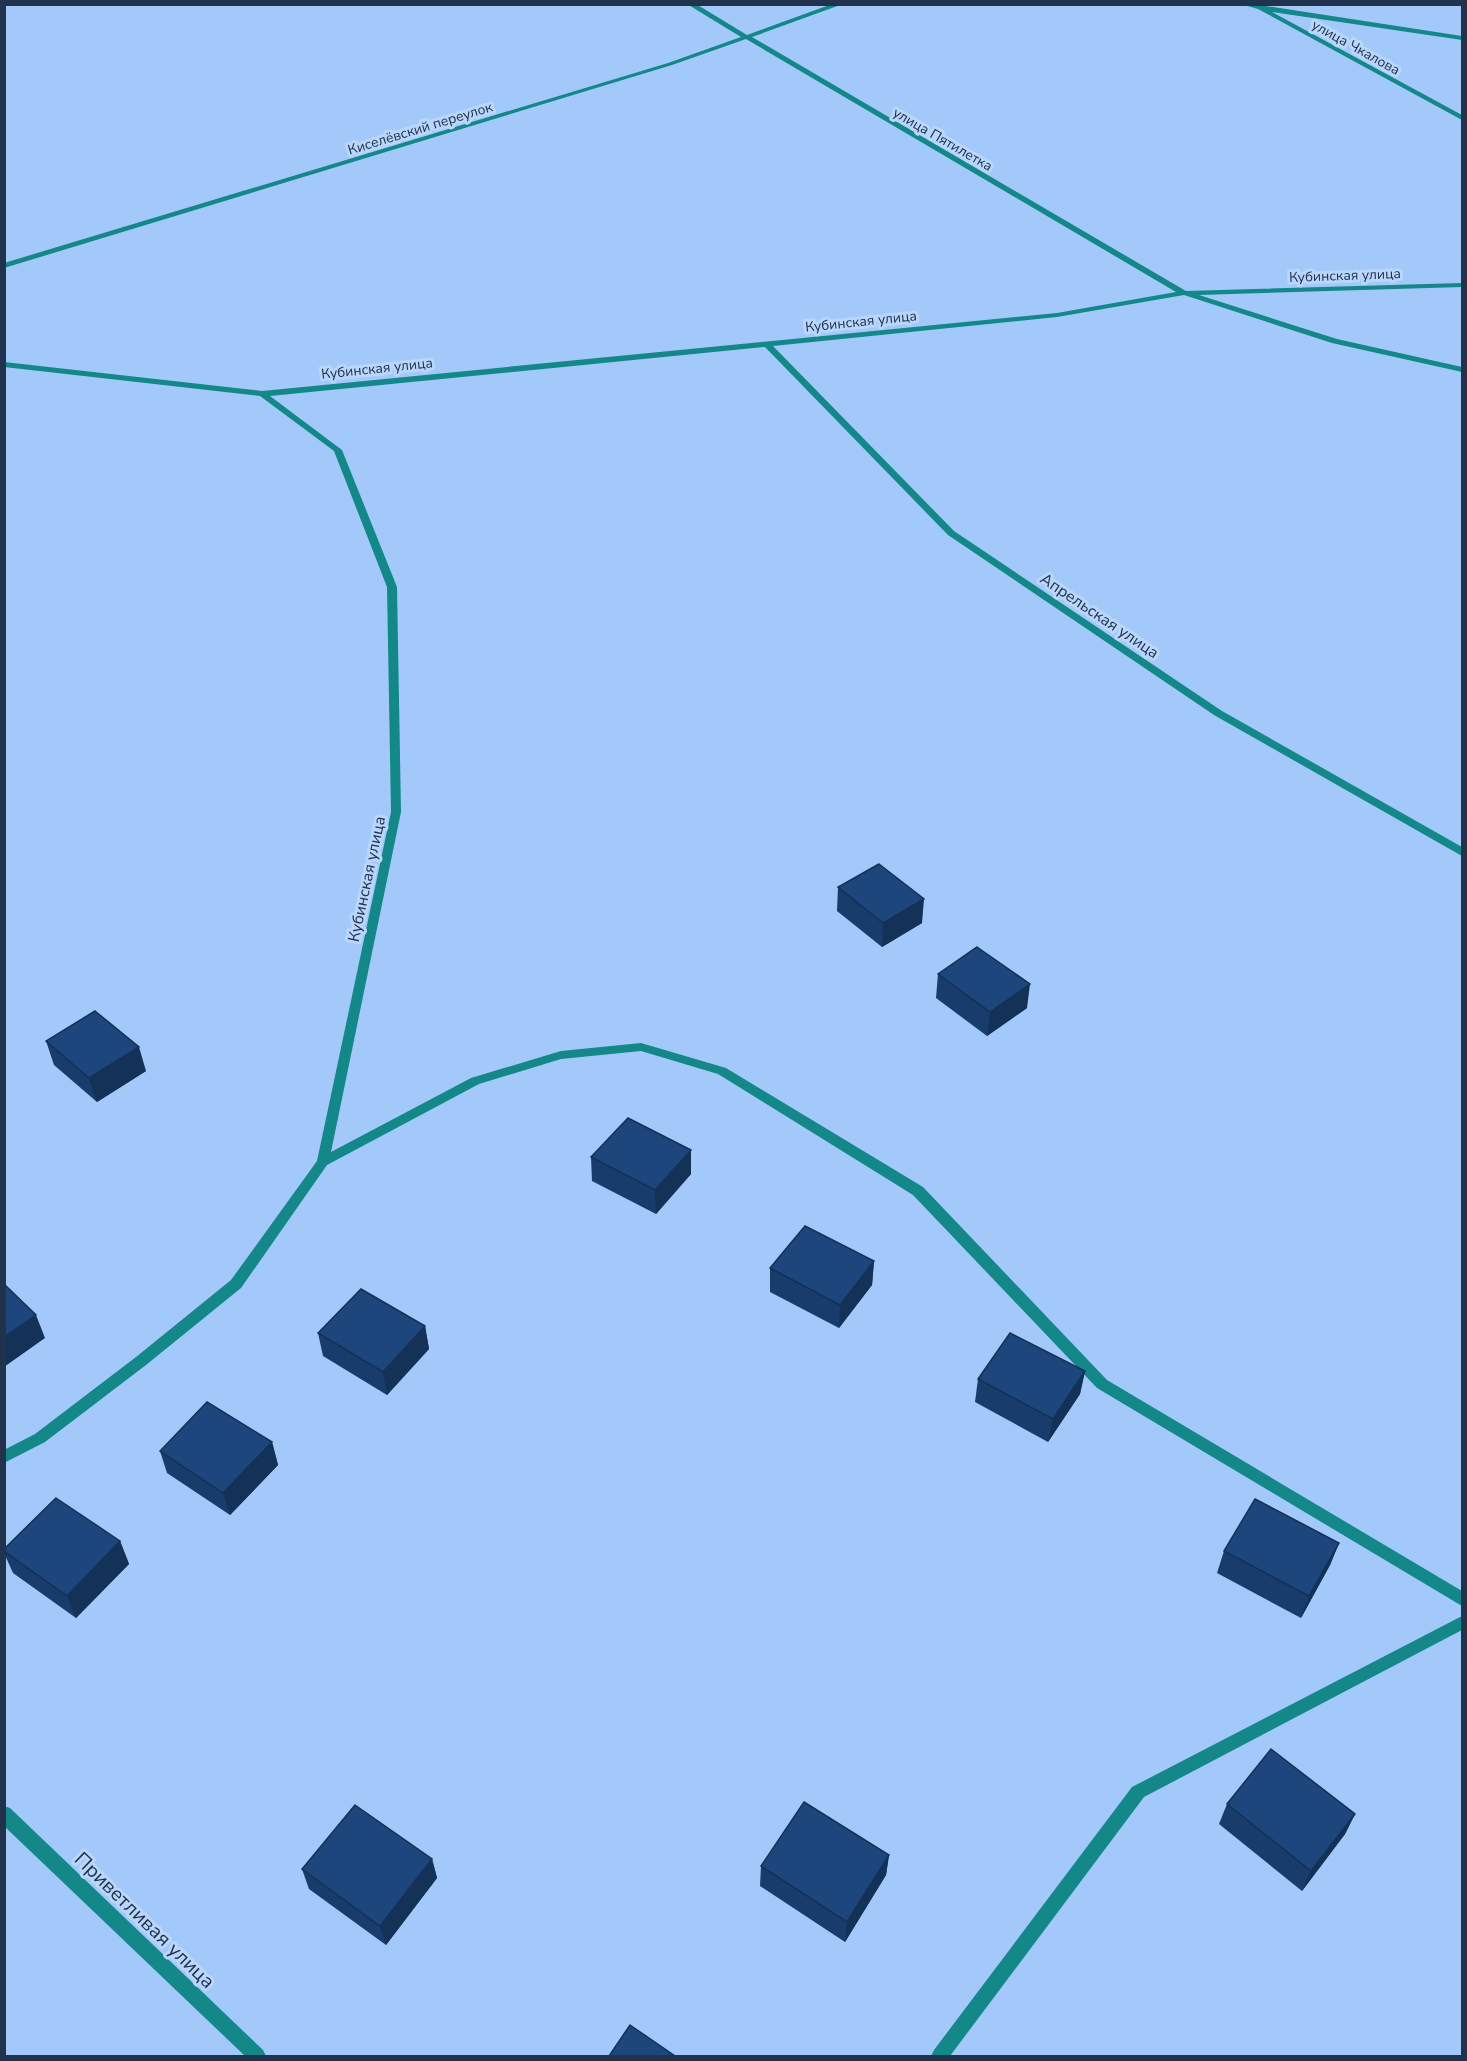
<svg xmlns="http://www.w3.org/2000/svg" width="1467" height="2061" font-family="'Nunito Sans',sans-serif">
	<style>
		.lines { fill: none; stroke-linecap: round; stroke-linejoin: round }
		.minor { fill: #148788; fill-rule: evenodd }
		.wall { fill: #183c6b }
		.shaded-wall { fill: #143157 }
		.building { fill: #1c467c; stroke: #143157; stroke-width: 1.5 }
		.labels { text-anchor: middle; stroke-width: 6; stroke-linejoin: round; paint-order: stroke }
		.far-street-label { font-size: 14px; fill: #21334c; stroke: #b9d6fc }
		.street-label { font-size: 16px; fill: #21334c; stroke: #b9d6fc }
		.near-street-label { font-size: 20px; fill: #21334c; stroke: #b9d6fc }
	</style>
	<rect width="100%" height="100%" fill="#a3c9fb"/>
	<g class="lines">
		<!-- minor -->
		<g class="minor">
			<polygon points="687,4 696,4 747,35 832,4 843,4 752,37 1186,291 1462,283 1462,287 1199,295 1337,339 1462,367 1462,372 1332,343 1184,295 1057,317 773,346 954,531 1222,711 1462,847 1462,856 1214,715 948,535 765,347 270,396 342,450 397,587 401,812 331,1152 471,1078 561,1051 641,1043 726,1068 923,1187 1107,1380 1462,1591 1462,1606 1097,1388 913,1195 718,1074 641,1051 561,1059 479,1084 327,1165 241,1288 146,1365 45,1442 4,1463 4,1450 35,1434 136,1357 231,1280 317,1161 391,812 387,587 334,451 260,396 4,367 4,362 262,391 1057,313 1176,292 746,39 672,65 4,268 4,263 668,63 741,37"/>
			<polygon points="1240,4 1253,4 1462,36 1462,40 1272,12 1462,115 1462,120 1258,9"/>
			<polygon points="1462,1616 1462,1630 1144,1797 950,2056 931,2056 934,2050 1132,1787"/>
			<polygon points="4,1806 10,1808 263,2050 266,2056 245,2056 4,1826"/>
		</g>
	</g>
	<!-- wall -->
	<g class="wall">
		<polygon points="838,887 922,923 882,947 837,911"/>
		<polygon points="938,974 1027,1008 987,1036 936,998"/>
		<polygon points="46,1041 146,1071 97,1102 54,1065"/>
		<polygon points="591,1157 691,1174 656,1214 592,1181"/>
		<polygon points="874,1261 872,1285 839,1328 770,1292 770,1268"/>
		<polygon points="425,1326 429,1349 387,1395 323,1356 318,1333"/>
		<polygon points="1085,1371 1080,1394 1048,1442 975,1402 978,1379"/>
		<polygon points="272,1442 278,1465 230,1515 167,1473 160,1451"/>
		<polygon points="120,1541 129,1564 76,1618 13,1573 4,1553 4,1549"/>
		<polygon points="1339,1543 1330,1565 1301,1618 1217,1573 1224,1551"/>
		<polygon points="1227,1804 1355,1814 1345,1834 1302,1891 1219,1824"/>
		<polygon points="889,1855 886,1875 845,1942 760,1886 761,1866"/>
		<polygon points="432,1859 437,1878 386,1945 309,1889 302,1869"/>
	</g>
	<!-- shaded-wall -->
	<g class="shaded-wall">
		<polygon points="924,899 922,923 882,947 883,923"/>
		<polygon points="1030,984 1027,1008 987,1036 990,1012"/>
		<polygon points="139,1047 146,1071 97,1102 89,1078"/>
		<polygon points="691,1150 691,1174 656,1214 655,1190"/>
		<polygon points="874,1261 872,1285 839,1328 840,1305"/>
		<polygon points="36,1315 45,1338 4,1367 4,1337"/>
		<polygon points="425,1326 429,1349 387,1395 383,1372"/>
		<polygon points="1085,1371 1080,1394 1048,1442 1053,1419"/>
		<polygon points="272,1442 278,1465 230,1515 223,1493"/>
		<polygon points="120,1541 129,1564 76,1618 67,1596"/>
		<polygon points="1339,1543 1330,1565 1301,1618 1309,1596"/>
		<polygon points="1355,1814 1345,1834 1302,1891 1311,1871"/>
		<polygon points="889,1855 886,1875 845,1942 847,1922"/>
		<polygon points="432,1859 437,1878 386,1945 380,1926"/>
	</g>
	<!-- building -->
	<g class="building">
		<polygon points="879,864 924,899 883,923 838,887"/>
		<polygon points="977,947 1030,984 990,1012 938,974"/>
		<polygon points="95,1011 139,1047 89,1078 46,1041"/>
		<polygon points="628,1118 691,1150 655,1190 591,1157"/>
		<polygon points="805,1226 874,1261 840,1305 770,1268"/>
		<polygon points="4,1284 36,1315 4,1337"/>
		<polygon points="361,1289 425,1326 383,1372 318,1333"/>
		<polygon points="1010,1333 1085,1371 1053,1419 978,1379"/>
		<polygon points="207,1402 272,1442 223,1493 160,1451"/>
		<polygon points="56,1498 120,1541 67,1596 4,1551 4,1549"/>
		<polygon points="1255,1499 1339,1543 1309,1596 1224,1551"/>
		<polygon points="1271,1749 1355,1814 1311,1871 1227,1804"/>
		<polygon points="804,1802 889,1855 847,1922 761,1866"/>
		<polygon points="355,1805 432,1859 380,1926 302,1869"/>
		<polygon points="630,2025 675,2056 609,2056"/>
	</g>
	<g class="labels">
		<!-- far-street labels -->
		<g class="far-street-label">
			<text transform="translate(1356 47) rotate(29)" y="5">улица Чкалова</text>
			<text transform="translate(420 128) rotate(-17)" y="5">Киселёвский переулок</text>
			<text transform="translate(943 139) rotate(30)" y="5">улица Пятилетка</text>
			<text transform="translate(1345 275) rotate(-2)" y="5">Кубинская улица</text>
			<text transform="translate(861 321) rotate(-6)" y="5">Кубинская улица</text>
			<text transform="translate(377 368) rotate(-6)" y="5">Кубинская улица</text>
		</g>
		<!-- street labels -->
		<g class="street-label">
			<text transform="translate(1100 615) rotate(34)" y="6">Апрельская улица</text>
			<text transform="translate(366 879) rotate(-78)" y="6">Кубинская улица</text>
		</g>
		<!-- near-street labels -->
		<g class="near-street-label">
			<text transform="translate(145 1920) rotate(44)" y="7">Приветливая улица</text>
		</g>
	</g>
	<!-- border -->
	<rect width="1467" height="2061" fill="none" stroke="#21334c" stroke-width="12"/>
</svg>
